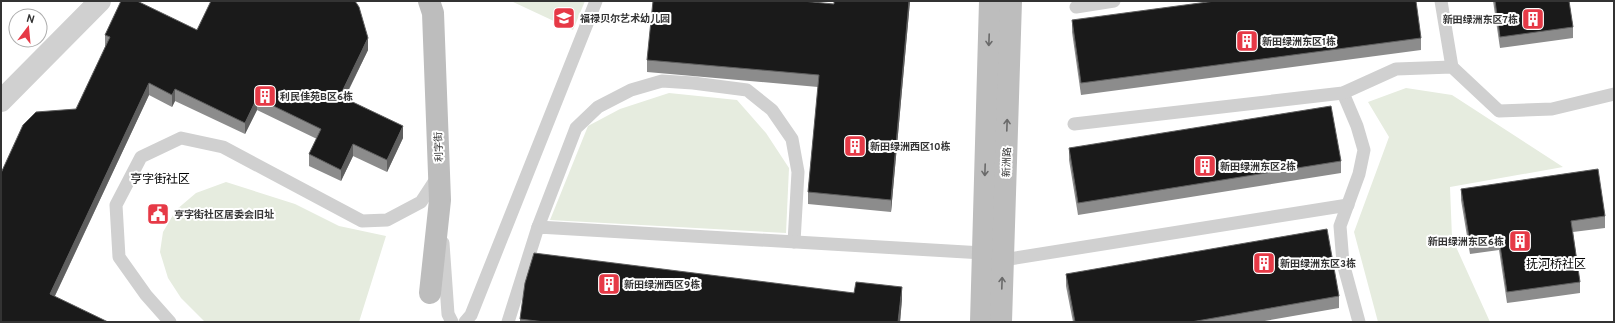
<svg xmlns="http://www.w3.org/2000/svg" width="1615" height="323" font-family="Overpass,'Noto Sans SC',sans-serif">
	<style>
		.green { fill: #e6ecdf }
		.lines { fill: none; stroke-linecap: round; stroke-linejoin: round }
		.lane { stroke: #d0d0d0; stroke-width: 13 }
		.street { stroke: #d0d0d0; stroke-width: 22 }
		.secondary { stroke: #bdbdbd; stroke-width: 22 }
		.wall { fill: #8c8c8c }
		.shaded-wall { fill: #5f5f5f }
		.building { fill: #1a1a1a; stroke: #5f5f5f }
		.oneway { stroke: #6a6a6a }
		.labels { text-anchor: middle; stroke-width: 4; stroke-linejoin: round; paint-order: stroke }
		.poi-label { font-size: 10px; font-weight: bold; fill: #333; stroke: #fff; text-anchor: start }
		.street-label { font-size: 10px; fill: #333; stroke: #fff }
		.quarter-label { font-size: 12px; fill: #000; stroke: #fff }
	</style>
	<rect width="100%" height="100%" fill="#fff"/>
	<!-- green -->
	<g class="green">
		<polygon points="511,1 585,1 573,30"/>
		<polygon points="1406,88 1452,95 1563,167 1450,187 1452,238 1490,322 1378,322 1354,232 1389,137 1368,102"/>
		<polygon points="669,93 737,100 766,133 789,168 786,233 550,220 588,126 620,109"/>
		<polygon points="226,182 295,204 339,226 386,236 359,322 205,322 181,298 168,278 160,252 163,232 176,210 196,193"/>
	</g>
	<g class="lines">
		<!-- lane -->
		<g class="lane">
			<polyline points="1441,1 1452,67"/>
			<polyline points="1076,7 1114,1"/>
			<polyline points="1343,93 1357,126 1364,150 1359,174 1340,226 1343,263 1359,322"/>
			<polyline points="1074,124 1343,93 1396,69 1452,67 1499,111 1552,109 1614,94"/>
			<polyline points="538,227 576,128 598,107 631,90 662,81 693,83 747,90 772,110 792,139 798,172 794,242"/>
			<polyline points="443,243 448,314 452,322"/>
			<polyline points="1003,260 1348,205"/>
			<polyline points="170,322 146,295 119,257 116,205 141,157 181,138 223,147 362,221 387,220 421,202 438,176"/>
			<polyline points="465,322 471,315 596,1"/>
			<polyline points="508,322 538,227 983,253"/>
		</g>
		<!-- street -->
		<polyline class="street" points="1,101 100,1"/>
		<!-- secondary -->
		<g class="secondary">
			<polyline points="429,1 433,13 440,200 430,293"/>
			<polyline points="981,322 990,1"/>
			<polyline points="1001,322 1011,1"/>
		</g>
	</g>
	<!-- wall -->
	<g class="wall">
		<polygon points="910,1 891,212 808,204 808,192 818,87 647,72 647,60 834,4"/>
		<polygon points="1493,1 1569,1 1573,27 1573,38 1500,48"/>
		<polygon points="1072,20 1421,38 1421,50 1081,95 1072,32"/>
		<polygon points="197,30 368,50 345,98 403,138 387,172 353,156 341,181 309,166 309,154 317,139 257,110 245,134 175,101 172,107 149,95 55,296 1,322 105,47 105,35"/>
		<polygon points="1069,148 1341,161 1341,173 1078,215 1069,160"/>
		<polygon points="1461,189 1605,216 1605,228 1573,232 1580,282 1580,293 1507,303 1499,250 1470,254 1461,200"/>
		<polygon points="1066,274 1339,296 1339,308 1259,322 1073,322 1066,286"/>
		<polygon points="854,293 902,299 900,322 520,322 520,319"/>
	</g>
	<!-- shaded-wall -->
	<g class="shaded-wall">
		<polygon points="909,1 910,1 891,212 891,200"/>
		<polygon points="368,38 368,50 340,107 340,96"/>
		<polygon points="149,83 149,95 50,306 50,294"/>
		<polygon points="175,89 175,101 172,107 172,95"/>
		<polygon points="257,98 257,110 245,134 245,123"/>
		<polygon points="403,126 403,138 387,172 387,160"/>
		<polygon points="353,144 353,156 341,181 341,170"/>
		<polygon points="902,287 902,299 900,322 898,322"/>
	</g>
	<!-- building -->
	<g class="building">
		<polygon points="121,1 137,1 197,30 211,1 355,1 359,7 368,38 340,96 403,126 387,160 353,144 341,170 309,154 321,129 257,98 245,123 175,89 172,95 149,83 50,294 108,322 1,322 1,173 23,125 36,112 76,109 110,37 105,35"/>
		<polygon points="653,1 802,1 834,4 834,1 909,1 891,200 808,192 819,75 647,60"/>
		<polygon points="1215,1 1416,1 1421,38 1081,83 1072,20"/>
		<polygon points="1495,1 1569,1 1573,27 1500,37"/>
		<polygon points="1331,106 1341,161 1078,203 1069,148"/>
		<polygon points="1598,169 1605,216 1571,221 1580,282 1507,292 1499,239 1470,243 1461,189"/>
		<polygon points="1327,229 1339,296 1191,322 1075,322 1066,274"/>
		<polygon points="534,253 854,293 856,282 902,287 898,322 545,322 520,319 525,283"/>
	</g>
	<!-- one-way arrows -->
	<defs><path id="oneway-shaft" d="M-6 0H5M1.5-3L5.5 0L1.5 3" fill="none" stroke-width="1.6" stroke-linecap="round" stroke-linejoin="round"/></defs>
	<g class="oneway">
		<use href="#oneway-shaft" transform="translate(989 40) rotate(92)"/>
		<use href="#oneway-shaft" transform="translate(1007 125) rotate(-88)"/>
		<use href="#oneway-shaft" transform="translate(985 170) rotate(92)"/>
		<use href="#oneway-shaft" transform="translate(1002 283) rotate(-88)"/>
	</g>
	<!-- icons -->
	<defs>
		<g id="school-square" transform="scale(1.15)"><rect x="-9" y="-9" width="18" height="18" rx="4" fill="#e63946" stroke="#fff"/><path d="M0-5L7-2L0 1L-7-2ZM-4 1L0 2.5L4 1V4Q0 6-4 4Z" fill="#fff"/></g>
		<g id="building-square" transform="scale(1.15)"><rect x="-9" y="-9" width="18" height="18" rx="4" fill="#e63946" stroke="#fff"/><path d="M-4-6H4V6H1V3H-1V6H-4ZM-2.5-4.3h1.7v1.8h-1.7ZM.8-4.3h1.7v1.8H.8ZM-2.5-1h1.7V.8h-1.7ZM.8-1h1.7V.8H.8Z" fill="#fff"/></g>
		<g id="civic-square" transform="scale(1.15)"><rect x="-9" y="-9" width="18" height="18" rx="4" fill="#e63946" stroke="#fff"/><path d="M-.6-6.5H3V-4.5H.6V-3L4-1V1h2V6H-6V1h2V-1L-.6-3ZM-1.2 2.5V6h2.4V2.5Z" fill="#fff"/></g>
	</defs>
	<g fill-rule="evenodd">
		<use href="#school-square" x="564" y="18"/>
		<use href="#building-square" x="1533" y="19"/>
		<use href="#building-square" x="1247" y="41"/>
		<use href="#building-square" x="265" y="96"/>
		<use href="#building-square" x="855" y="146"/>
		<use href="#building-square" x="1205" y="166"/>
		<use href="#civic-square" x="158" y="214"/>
		<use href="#building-square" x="1520" y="241"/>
		<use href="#building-square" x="1264" y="263"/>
		<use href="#building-square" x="609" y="284"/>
	</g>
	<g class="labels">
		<!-- poi labels -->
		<g class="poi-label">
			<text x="580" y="22">福禄贝尔艺术幼儿园</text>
			<text x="1518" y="23" text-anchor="end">新田绿洲东区7栋</text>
			<text x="1262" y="45">新田绿洲东区1栋</text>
			<text x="280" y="100">利民佳苑B区6栋</text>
			<text x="870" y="150">新田绿洲西区10栋</text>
			<text x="1220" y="170">新田绿洲东区2栋</text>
			<text x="174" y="218">亨字街社区居委会旧址</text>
			<text x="1504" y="245" text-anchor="end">新田绿洲东区6栋</text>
			<text x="1280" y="267">新田绿洲东区3栋</text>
			<text x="624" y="288">新田绿洲西区9栋</text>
		</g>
		<!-- street labels -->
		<g class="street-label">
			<text transform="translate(438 147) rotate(-92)" y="4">利字街</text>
			<text transform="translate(1006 162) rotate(-88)" y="4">新洲路</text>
		</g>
		<!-- quarter labels -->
		<g class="quarter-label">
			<text x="160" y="183">亨字街社区</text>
			<text x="1556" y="268">抚河桥社区</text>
		</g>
	</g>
	<!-- border -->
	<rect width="1615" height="323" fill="none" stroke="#333333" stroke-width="4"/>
	<!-- north arrow -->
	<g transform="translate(28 28) rotate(16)"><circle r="19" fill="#ffffff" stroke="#adadad"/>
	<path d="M0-3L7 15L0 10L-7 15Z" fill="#e63946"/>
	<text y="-6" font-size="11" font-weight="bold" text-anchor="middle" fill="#333333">N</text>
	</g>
</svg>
